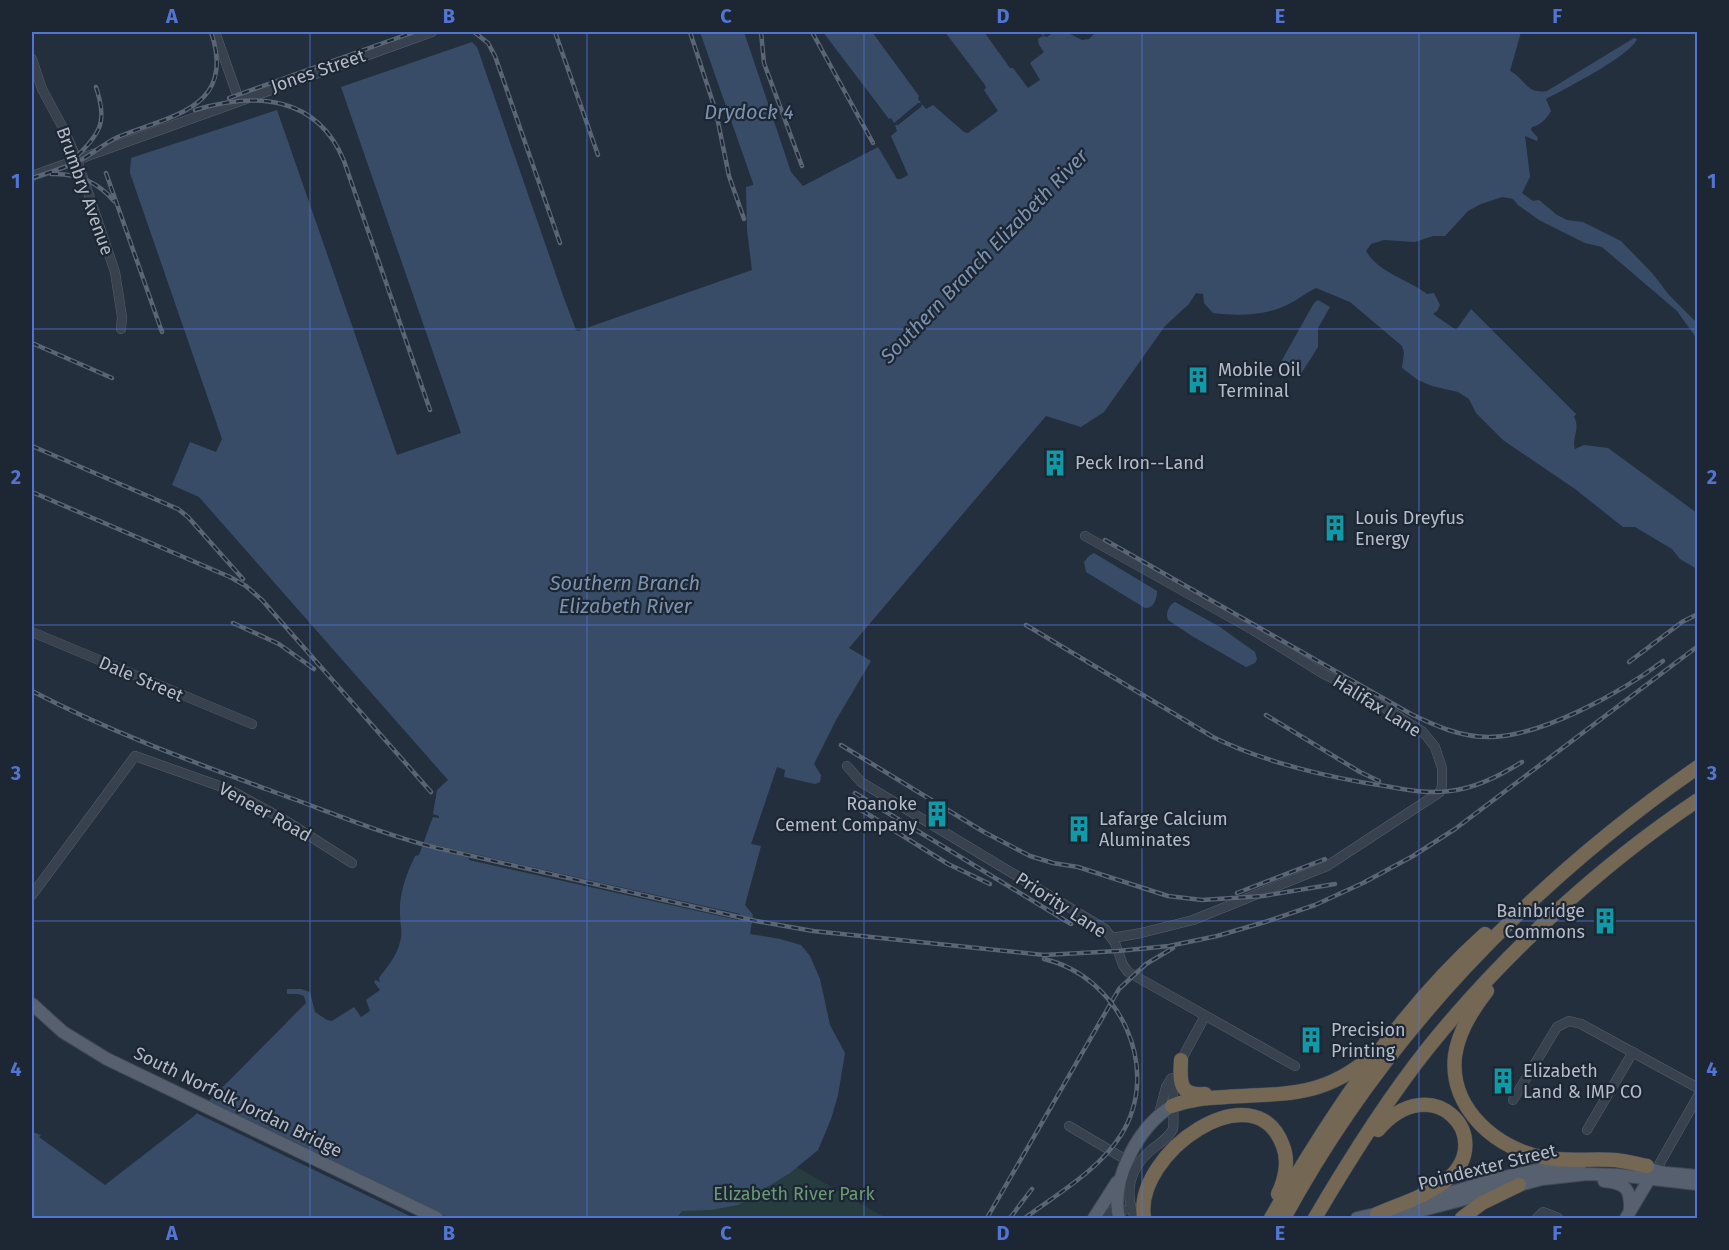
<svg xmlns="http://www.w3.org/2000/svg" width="1729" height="1250" font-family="'Fira Sans',sans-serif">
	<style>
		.green { fill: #263c3f }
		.water { fill: #394c67 }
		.pier { fill: #242f3e }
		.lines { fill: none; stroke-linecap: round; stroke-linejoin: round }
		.minor-casing { stroke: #565f6c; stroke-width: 10 }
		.major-casing { stroke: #414a57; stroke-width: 14 }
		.highway-casing { stroke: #434c59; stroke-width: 15 }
		.minor { stroke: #38414e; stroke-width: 9 }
		.major { stroke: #56606e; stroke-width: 12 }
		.highway { stroke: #746855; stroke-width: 14 }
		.rail-casing { stroke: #5a6575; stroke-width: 4.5 }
		.rail { stroke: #1d2633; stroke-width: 2; stroke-dasharray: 7; stroke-linecap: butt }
		.grid { fill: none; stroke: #5274d3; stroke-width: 1.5; stroke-opacity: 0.55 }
		.labels { text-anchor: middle; stroke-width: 4.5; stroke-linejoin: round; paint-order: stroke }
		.street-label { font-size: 18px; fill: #b4bcc9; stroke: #1d2633 }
		.poi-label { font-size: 18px; fill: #b4bcc9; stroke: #1d2633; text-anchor: start }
		.park-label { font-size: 18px; fill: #6b9a76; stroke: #1d2633 }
		.water-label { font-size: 20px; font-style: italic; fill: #7c92b1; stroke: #1d2633 }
		.neatline { fill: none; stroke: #5274d3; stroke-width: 2 }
		.grid-label { font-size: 20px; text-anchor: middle; font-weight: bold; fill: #5274d3 }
	</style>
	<rect width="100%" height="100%" fill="#242f3e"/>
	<!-- green -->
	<polygon class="green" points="793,1165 886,1218 674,1218 680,1209"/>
	<!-- water -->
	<g class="water">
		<path d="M700 32H744L791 172 803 186 878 147 897 179H901L908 175 891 136 897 131 895 125H898L921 107 922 104 926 109 933 105 964 132 968 133 998 111 984 90 986 88 985 85 945 32H984L1010 68H1013L1028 88 1040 80 1030 63 1044 52 1039 45 1038 39 1043 36 1040 32H1046L1043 36 1047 37C1060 26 1069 34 1082 40L1089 39 1096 32H1521L1510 71C1525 78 1526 95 1547 91L1634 38 1637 39C1630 56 1565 89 1546 99L1551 111C1547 118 1540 126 1532 127L1531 130 1538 138 1537 141 1525 136 1530 177 1522 193 1533 201 1539 200 1557 215 1567 220 1583 222 1621 241 1653 274 1669 295 1697 323V339L1677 311 1602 247 1585 243 1539 220 1518 205 1513 199 1502 197 1481 204 1468 211 1445 236H1433L1415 242 1384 240 1371 244 1366 251C1380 274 1406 278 1427 294L1434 293 1440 305 1437 311 1433 314 1456 330 1471 309 1576 414 1574 417C1581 430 1571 437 1575 449L1584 445 1608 448 1697 513V569L1680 559 1672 549 1635 527H1623L1575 489 1503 440 1476 413 1469 399 1458 392 1432 386 1418 380 1402 368 1404 353 1402 346 1350 302 1316 288C1306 293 1297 300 1287 305 1264 316 1238 316 1213 313L1204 303 1203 294 1196 293 1189 304 1165 326 1104 412 1081 427 1046 416 849 648 871 661 836 720 814 764 821 775 820 782 815 784 784 777 785 770 777 767 751 844 761 846 745 905 753 915 750 934 780 939 801 945 810 956 820 979 830 1025 845 1053 838 1095 831 1119 818 1150 790 1173 738 1205 711 1210 682 1211 677 1218H32V1132L41 1135 39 1137 105 1185 194 1116 306 1003 304 996 298 994H287V989H301L310 992 315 1012 327 1020 332 1021 354 1007 361 1017 370 1011 366 1000 380 990 374 982 375 980 380 982 379 978C387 967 397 956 400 942 403 933 400 924 400 914 399 894 406 875 415 856L419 855C424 842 428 830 433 817L439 818V816L433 814 437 790 448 780 199 497 172 485 190 442 216 452 222 439 130 173 131 158 277 110 397 455 461 433 341 87 472 42 477 47 565 301 576 330 578 331 752 270 747 230 746 187 753 185V183Z"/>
		<polygon points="823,32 872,32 919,96 918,99 921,103 918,103 894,123 891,118 889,119"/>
		<polygon points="1318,300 1330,307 1318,328 1318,347 1299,377 1289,371 1281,364 1282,360 1314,303"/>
		<path d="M1094 553 1157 591C1157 598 1154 609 1145 608L1086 572 1084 562 1089 556Z"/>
		<path d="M1175 602 1220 627 1255 652 1257 659 1255 663 1246 667 1192 636 1168 620C1165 613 1169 605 1175 602Z"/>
	</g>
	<!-- pier -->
	<g class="pier">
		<polygon points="421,842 740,914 740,916 755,919 755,922 739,919 738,920 469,860 469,858 420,845"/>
		<polygon points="205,1101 337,1165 449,1218 414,1218 194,1112"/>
	</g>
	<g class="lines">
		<!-- minor casing -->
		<g class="minor-casing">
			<g id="minor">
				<polyline points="215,32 239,100"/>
				<polyline points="32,59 42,89 63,128 76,157 115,272 122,317 121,329"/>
				<polyline points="32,176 432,32"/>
				<polyline points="1085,536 1253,630 1322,673 1361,693 1423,732 1435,747 1442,768 1442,786 1440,792 1327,866 1193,920 1141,933 1112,938"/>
				<polyline points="32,632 252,724"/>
				<polyline points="847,766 861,782 1105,929 1115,943 1123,965 1128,972 1295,1066"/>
				<polyline points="32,895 135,756 228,789 283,819 352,863"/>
				<polyline points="1179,1064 1205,1016"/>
				<polyline points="1513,1100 1557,1027 1569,1021 1581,1024 1698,1088"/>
				<polyline points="1159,1114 1166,1087 1171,1079"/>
				<polyline points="1069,1126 1128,1161"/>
				<polyline points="1587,1130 1633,1052"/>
				<polyline points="1656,1170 1698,1096"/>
				<polyline points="1098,1218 1113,1211 1124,1210"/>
				<path d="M1135 1218C1124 1194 1129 1169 1150 1151 1158 1144 1168 1139 1173 1129 1174 1125 1173 1084 1172 1078"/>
				<polyline points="1537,1218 1543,1212 1558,1218"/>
			</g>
		</g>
		<!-- major casing -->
		<g class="major-casing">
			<g id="major">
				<polyline points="32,1004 63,1032 107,1059 437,1218"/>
				<polyline points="1639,1166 1665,1173 1698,1176"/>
				<path d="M1604 1181C1625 1183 1631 1188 1630 1210"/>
				<path d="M1413 1204C1465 1189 1526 1167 1580 1165"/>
				<polyline points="1094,1218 1117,1182"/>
				<path d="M1119 1218C1110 1180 1139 1125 1172 1106"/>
				<polyline points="1357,1218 1385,1212"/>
				<polyline points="1392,1218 1542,1179 1587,1174 1618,1175 1697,1184"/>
				<polyline points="1626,1218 1651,1176"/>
			</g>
		</g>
		<!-- highway casing -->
		<g class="highway-casing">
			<g id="highway">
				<path d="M1487 991C1472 1010 1458 1032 1455 1056 1449 1109 1498 1151 1547 1158 1569 1162 1593 1158 1615 1160 1626 1161 1636 1164 1647 1166"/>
				<path d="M1181 1060C1180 1081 1178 1096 1205 1094"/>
				<path d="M1172 1106C1190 1099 1207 1098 1226 1097 1284 1093 1322 1098 1369 1058"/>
				<path d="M1377 1214C1400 1204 1428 1196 1448 1179 1497 1137 1432 1067 1378 1130"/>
				<path d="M1144 1218C1133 1154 1255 1068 1283 1146 1289 1161 1285 1180 1278 1194"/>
				<path d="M1271 1218C1329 1118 1398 1012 1485 934"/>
				<path d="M1284 1218C1382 1037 1529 884 1698 767"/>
				<path d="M1315 1218C1349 1160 1385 1102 1428 1048 1502 956 1599 866 1698 800"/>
				<polyline points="1462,1218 1482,1203 1519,1185"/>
			</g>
		</g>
		<!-- minor -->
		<use href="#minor" class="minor"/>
		<!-- major -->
		<use href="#major" class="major"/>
		<!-- highway -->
		<use href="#highway" class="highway"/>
		<!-- rail casing -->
		<g class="rail-casing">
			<g id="rail">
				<polyline points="474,32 488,43 495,56 560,243"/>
				<polyline points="555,32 598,155"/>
				<polyline points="690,32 716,112 729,176 744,219"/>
				<polyline points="761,32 764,63 802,166"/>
				<polyline points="812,32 873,143"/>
				<polyline points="229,98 414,32"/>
				<path d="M195 110C255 92 317 95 344 161L430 410"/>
				<path d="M77 156C102 132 107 120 96 87"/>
				<polyline points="106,173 162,332"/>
				<path d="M51 174C76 173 98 182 114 201"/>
				<path d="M32 178C47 173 64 168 79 161 93 154 104 143 118 137 172 115 237 108 211 32"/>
				<polyline points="32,343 112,378"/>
				<polyline points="32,446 178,509 188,517 243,579"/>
				<polyline points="32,492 230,577 246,586 262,600 431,792"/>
				<path d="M1105 540 1411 714C1436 726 1460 737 1489 737 1541 737 1622 692 1663 661"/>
				<polyline points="233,623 279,644 314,669"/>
				<path d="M1026 625 1213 737C1263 762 1330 778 1385 786 1407 790 1428 794 1450 791 1476 788 1499 776 1522 762"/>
				<polyline points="1629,662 1682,622 1698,614"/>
				<path d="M32 691C110 732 193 762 277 793 330 812 382 834 437 848L756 921 813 931 1044 955 1118 951 1169 946 1217 936 1265 922 1315 905 1363 883 1413 856 1455 829 1698 646"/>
				<polyline points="1266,715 1360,772 1379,781"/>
				<polyline points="841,745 984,832 1030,856 1053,863 1078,867 1168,896 1202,900 1263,896 1335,884"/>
				<polyline points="855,793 1071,924"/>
				<polyline points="850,803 948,864 990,884"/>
				<polyline points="1237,893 1325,859"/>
				<polyline points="987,1218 1119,989 1146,964 1173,948"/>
				<polyline points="1010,1218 1032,1189"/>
				<path d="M1025 1218C1057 1194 1099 1170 1121 1135 1163 1068 1119 976 1044 959"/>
			</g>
		</g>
		<!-- rail -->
		<use href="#rail" class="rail"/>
	</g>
	<!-- grid -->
	<path class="grid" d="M310 32V1218M587 32V1218M864 32V1218M1142 32V1218M1419 32V1218M32 329H1698M32 625H1698M32 921H1698"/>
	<!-- icons -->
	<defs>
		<g id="building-bare" transform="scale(2.07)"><path d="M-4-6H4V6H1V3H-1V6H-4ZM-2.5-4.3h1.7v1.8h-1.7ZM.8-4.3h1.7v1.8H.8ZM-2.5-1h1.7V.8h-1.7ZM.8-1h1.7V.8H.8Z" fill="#0f9aa8" stroke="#1d2633" stroke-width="2.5" paint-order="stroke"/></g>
	</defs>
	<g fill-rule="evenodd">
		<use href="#building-bare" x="1198" y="380"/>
		<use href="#building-bare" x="1055" y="463"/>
		<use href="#building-bare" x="1335" y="528"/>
		<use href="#building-bare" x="937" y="814"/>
		<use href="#building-bare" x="1079" y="829"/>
		<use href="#building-bare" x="1605" y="921"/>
		<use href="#building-bare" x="1311" y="1040"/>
		<use href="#building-bare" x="1503" y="1081"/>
	</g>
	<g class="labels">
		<!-- street labels -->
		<g class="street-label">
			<text transform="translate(318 71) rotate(-19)" y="6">Jones Street</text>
			<text transform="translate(85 191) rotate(70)" y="6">Brumbry Avenue</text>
			<text transform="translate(141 679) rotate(23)" y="6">Dale Street</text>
			<text transform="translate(1377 706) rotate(32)" y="6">Halifax Lane</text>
			<text transform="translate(265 812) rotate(29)" y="6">Veneer Road</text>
			<text transform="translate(1061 905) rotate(33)" y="6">Priority Lane</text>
			<text transform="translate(238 1102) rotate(26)" y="6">South Norfolk Jordan Bridge</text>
			<text transform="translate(1487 1167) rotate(-14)" y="6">Poindexter Street</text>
		</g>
		<!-- poi labels -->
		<g class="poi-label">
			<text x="1218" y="376">Mobile Oil<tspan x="1218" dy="21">Terminal</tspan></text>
			<text x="1075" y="469">Peck Iron--Land</text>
			<text x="1355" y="524">Louis Dreyfus<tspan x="1355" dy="21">Energy</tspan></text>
			<text x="917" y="810" text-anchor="end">Roanoke<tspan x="917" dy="21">Cement Company</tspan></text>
			<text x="1099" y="825">Lafarge Calcium<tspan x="1099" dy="21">Aluminates</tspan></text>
			<text x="1585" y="917" text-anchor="end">Bainbridge<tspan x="1585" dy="21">Commons</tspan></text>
			<text x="1331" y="1036">Precision<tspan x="1331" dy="21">Printing</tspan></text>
			<text x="1523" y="1077">Elizabeth<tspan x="1523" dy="21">Land &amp; IMP CO</tspan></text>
		</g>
		<!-- park labels -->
		<g class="park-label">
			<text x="794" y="1200">Elizabeth River Park</text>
		</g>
		<!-- water labels -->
		<g class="water-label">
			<text x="749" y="119">Drydock 4</text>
			<text transform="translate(984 256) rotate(-46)" y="7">Southern Branch Elizabeth River</text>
			<text x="625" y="590">Southern Branch<tspan x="625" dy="23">Elizabeth River</tspan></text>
		</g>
	</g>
	<!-- border -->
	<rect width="1729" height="1250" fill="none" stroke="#1d2633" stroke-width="66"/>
	<rect x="33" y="33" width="1663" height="1184" class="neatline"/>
	<g class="grid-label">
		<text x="172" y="23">A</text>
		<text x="449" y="23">B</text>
		<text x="726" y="23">C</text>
		<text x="1003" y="23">D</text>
		<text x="1280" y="23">E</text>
		<text x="1557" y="23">F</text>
		<text x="16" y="188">1</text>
		<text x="1712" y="188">1</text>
		<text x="16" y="484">2</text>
		<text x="1712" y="484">2</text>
		<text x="16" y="780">3</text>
		<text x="1712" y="780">3</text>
		<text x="16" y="1076">4</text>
		<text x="1712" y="1076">4</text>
		<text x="172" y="1240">A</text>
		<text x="449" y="1240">B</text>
		<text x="726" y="1240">C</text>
		<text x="1003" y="1240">D</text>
		<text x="1280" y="1240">E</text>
		<text x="1557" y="1240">F</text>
	</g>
</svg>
